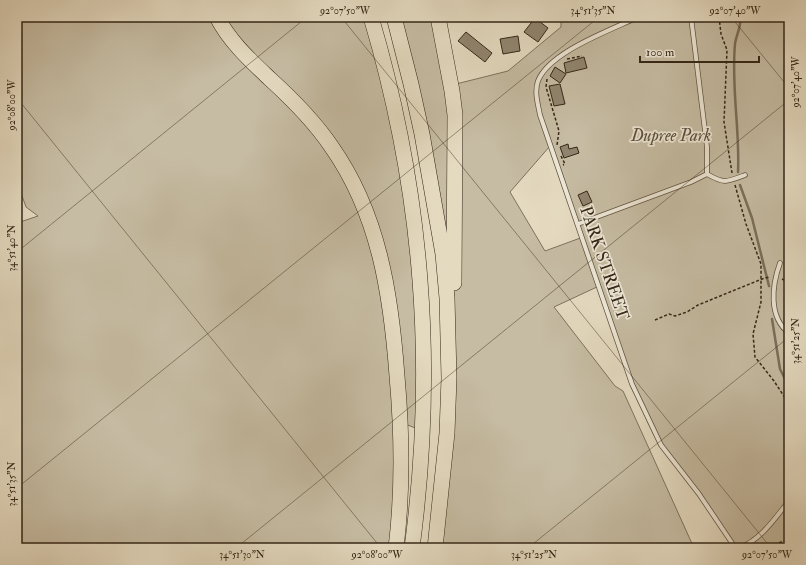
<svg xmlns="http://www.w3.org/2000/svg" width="806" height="565" font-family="'IM FELL Double Pica',serif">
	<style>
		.green { fill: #c6bca3; stroke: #7e725d; fill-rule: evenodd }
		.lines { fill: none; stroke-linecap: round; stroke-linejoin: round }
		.stream { stroke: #7a6e5a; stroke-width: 2.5 }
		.building { fill: #90846f; stroke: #352717 }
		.service-casing { stroke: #615441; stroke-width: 5.5 }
		.motorway-casing { stroke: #352717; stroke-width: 16 }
		.path { stroke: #352717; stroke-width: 1.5; stroke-dasharray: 3 2; stroke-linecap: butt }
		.service { stroke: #ede7d6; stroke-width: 4 }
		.motorway { stroke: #e4dac0; stroke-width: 15 }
		.ticks { fill: none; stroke: #352717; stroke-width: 1; stroke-opacity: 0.45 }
		.labels { text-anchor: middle; stroke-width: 3.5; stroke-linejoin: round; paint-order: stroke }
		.park-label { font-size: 17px; font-style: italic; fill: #594c3a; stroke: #ede7d6 }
		.street-label { font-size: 17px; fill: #352717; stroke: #ede7d6 }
		.neatline { fill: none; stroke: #352717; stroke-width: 1.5 }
		.ticks-label { font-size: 10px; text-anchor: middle; fill: #352717 }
	</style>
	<rect width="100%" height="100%" fill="#e4dac0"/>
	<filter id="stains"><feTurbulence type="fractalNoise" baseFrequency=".005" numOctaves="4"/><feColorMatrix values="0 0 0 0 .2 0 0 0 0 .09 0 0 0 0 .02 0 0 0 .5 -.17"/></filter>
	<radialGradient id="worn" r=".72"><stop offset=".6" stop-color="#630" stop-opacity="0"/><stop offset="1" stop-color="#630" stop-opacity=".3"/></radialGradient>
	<!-- green -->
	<g class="green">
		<polygon points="17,17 371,17 411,197 423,431 400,422 391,548 17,548 17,223 38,216 26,207 17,182"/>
		<path d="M394 17H438L452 85 508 71 561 27V17H789V548H732V543L699 494 670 458 632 384 599 286 554 307 615 386 623 391 694 548H435L444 479 443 254ZM550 146 583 237 545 251 510 192Z"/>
	</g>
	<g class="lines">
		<!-- stream -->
		<g class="stream">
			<path d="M738 172C740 129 731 87 735 44 736 35 742 26 740 17"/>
			<polyline points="740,185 752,218 769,286"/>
			<polyline points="772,319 780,369 789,387"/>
		</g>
	</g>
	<!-- building -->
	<g class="building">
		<polygon points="535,18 548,28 538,42 524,32"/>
		<polygon points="466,32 492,53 485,62 458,41"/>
		<polygon points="518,36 520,51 503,54 500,39"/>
		<polygon points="584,57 587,68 566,73 564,63"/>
		<polygon points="555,67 566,74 560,83 550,76"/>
		<polygon points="560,84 565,104 554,106 549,86"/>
		<polygon points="568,144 569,149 577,147 579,153 564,158 560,147"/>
		<polygon points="587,191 592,202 583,206 578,195"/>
	</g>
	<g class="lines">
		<!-- service casing -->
		<g class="service-casing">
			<g id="service">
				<path d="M638 17C611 30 549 52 538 81 534 92 538 104 540 115L632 384 661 445 699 494 732 543V548"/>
				<path d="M707 174C724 184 727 182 745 175"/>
				<polyline points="578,224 691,182 707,174 707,147 691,17"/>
				<path d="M780 263C772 285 768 317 789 333"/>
				<path d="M739 548C761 540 775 518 789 501"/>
			</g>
		</g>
		<!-- motorway casing -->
		<g class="motorway-casing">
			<g id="motorway">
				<path d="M217 17C230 42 250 60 270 79 292 99 314 121 331 146 379 214 391 294 397 376 402 432 403 491 396 548"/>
				<path d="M371 17C423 193 436 366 412 548"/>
				<polyline points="394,17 411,84 422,134 443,254 447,298 449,378 447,433 435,548"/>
				<polyline points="438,17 452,91 455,115 454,283"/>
			</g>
		</g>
		<!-- path -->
		<g class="path">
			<polyline points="719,17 721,34 727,50 724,122 732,173"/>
			<polyline points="567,59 582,56"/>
			<polyline points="547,79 546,87 559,131 557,145"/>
			<polyline points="561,156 565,164 563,165"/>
			<polyline points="735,185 746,224 761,264 761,302 753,334 755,357 774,381 789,404"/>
			<polyline points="782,279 786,281 789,279"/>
			<polyline points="655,320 669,314 675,316 687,312 698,305 762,279 769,277"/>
			<polyline points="765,548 789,539"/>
		</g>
		<!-- service -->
		<use href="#service" class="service"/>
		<!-- motorway -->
		<use href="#motorway" class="motorway"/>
	</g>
	<!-- ticks -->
	<path class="ticks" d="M341 17 771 548M731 17 789 88M17 98 381 548M17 252 307 17M17 488 599 17M236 548 789 100M528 548 789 337"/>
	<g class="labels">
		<!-- park labels -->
		<g class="park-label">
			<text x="671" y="141">Dupree Park</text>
		</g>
		<!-- street labels -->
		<g class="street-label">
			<text transform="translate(605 263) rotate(71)" y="6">PARK STREET</text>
		</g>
	</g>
	<!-- margin -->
	<rect width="806" height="565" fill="none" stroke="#e4dac0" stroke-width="44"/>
	<!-- scale -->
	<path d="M640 56v6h119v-6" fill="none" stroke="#352717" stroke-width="2"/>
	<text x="646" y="56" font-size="12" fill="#352717" stroke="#ede7d6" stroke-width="3" paint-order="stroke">100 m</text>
	<rect x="22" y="22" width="762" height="521" class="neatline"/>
	<g class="ticks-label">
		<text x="345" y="14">92°07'50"W</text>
		<text x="593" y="14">34°51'35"N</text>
		<text x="735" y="14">92°07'40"W</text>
		<text transform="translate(795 82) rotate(-90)" y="4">92°07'40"W</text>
		<text transform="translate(11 105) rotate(-90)" y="4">92°08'00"W</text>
		<text transform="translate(11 248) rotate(-90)" y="4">34°51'40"N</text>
		<text transform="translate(795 341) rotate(-90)" y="4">34°51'25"N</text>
		<text transform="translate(11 484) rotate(-90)" y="4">34°51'35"N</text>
		<text x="242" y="558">34°51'30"N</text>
		<text x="377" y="558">92°08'00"W</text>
		<text x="534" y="558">34°51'25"N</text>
		<text x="767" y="558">92°07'50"W</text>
	</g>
	<rect width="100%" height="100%" filter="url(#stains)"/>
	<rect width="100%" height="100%" fill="url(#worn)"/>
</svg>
